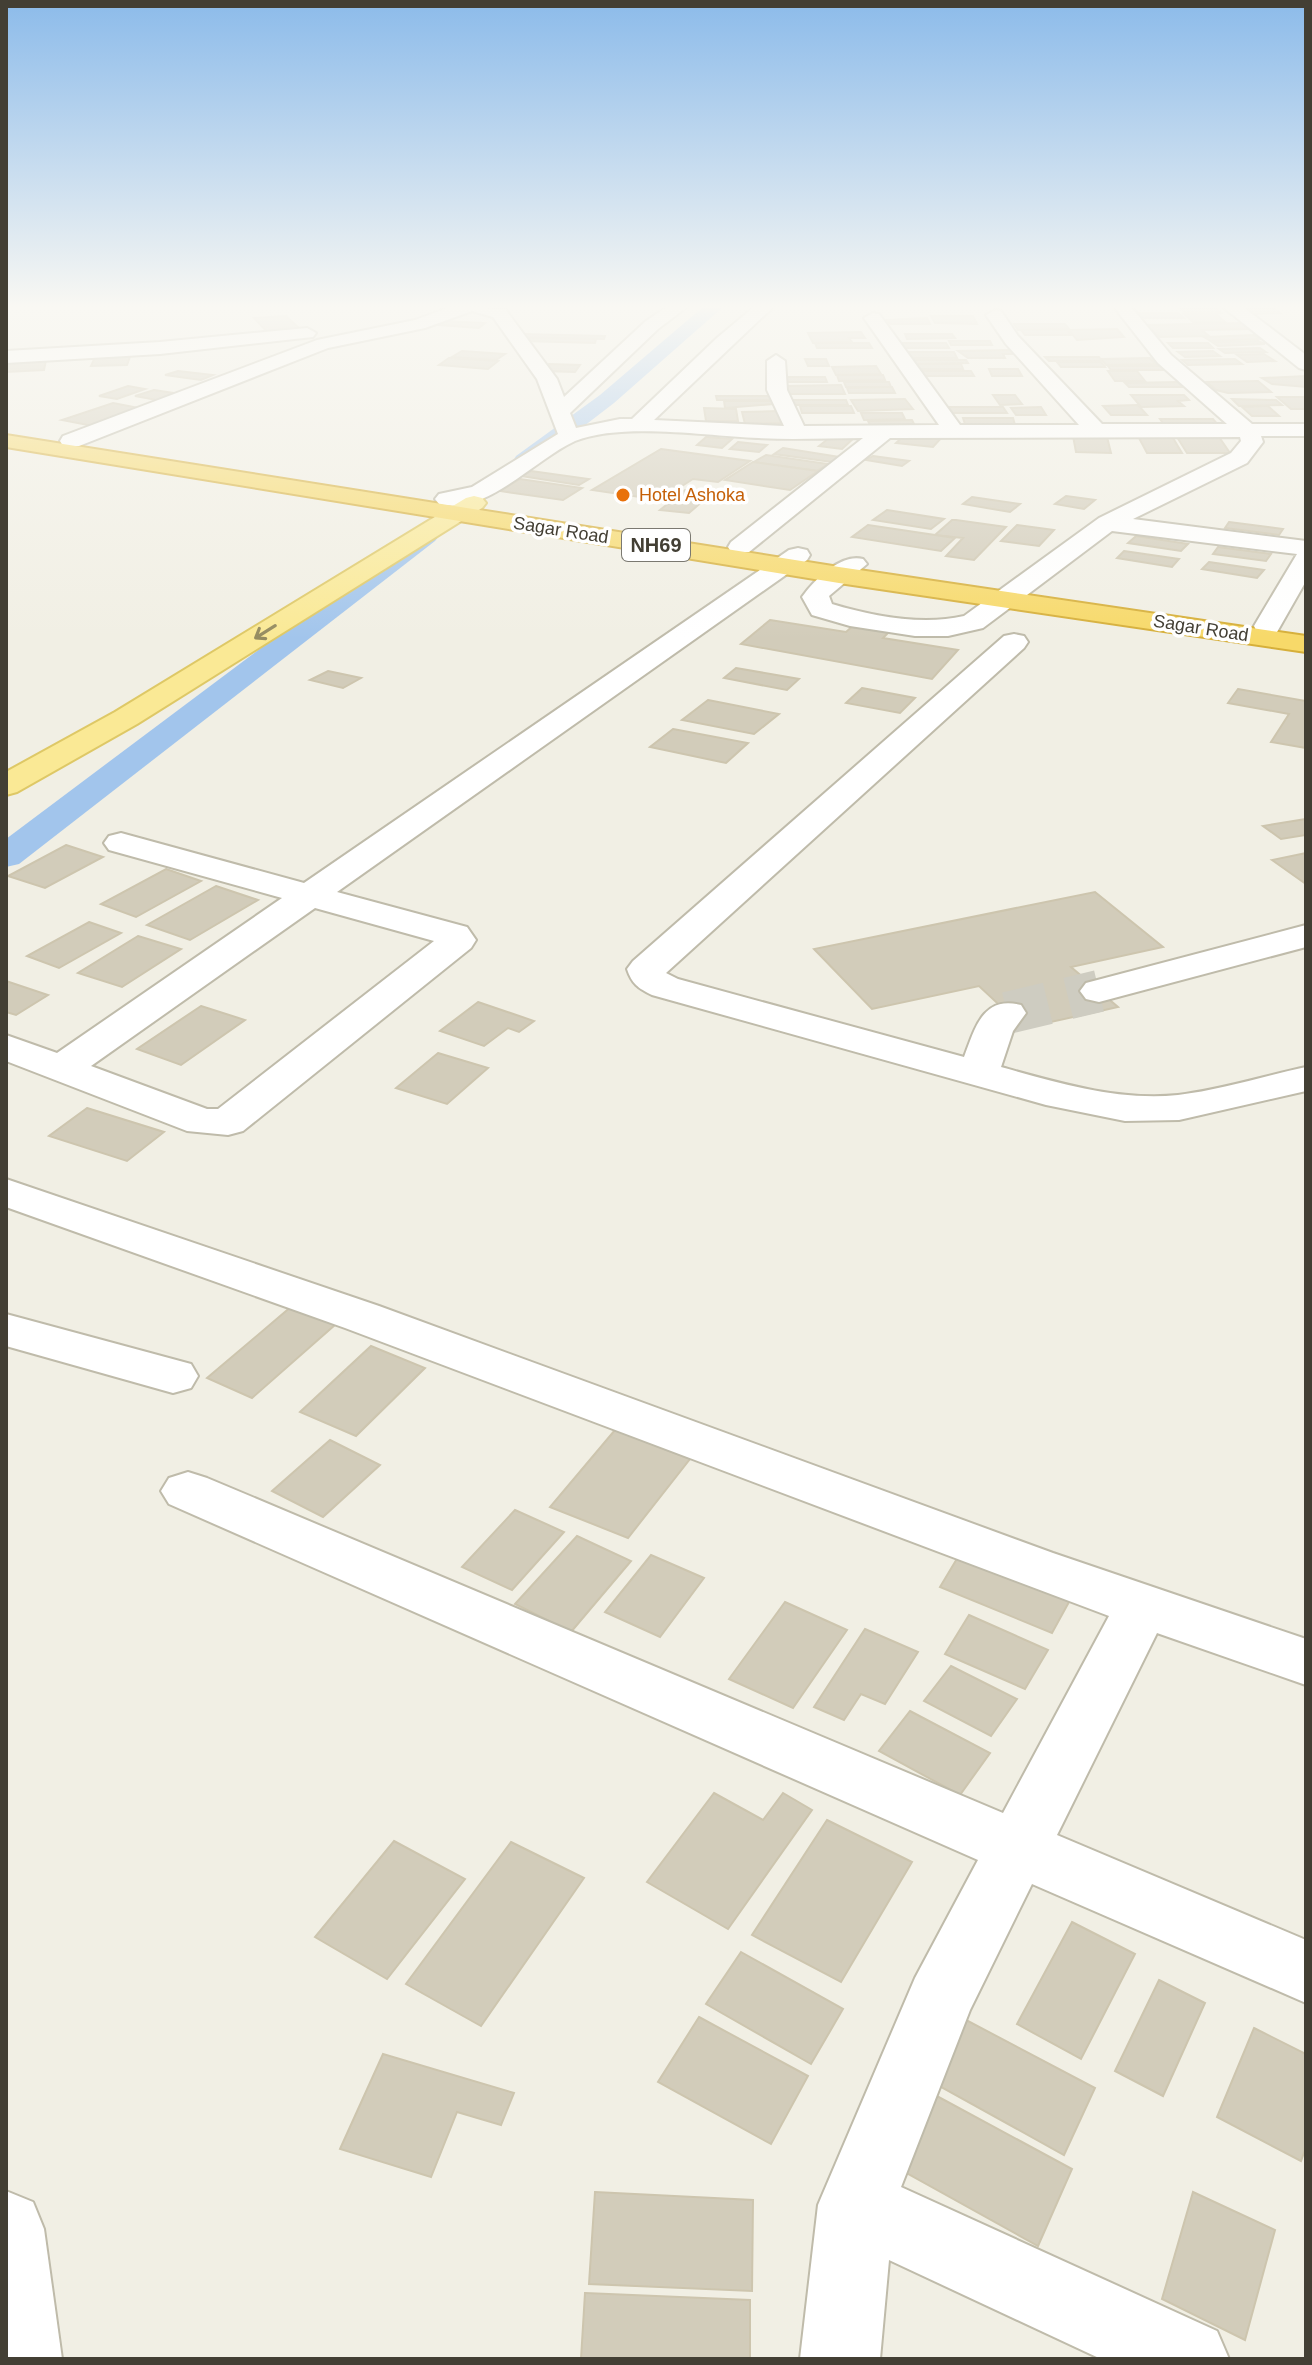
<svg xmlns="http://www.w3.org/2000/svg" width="1312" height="2365" font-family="Helvetica,sans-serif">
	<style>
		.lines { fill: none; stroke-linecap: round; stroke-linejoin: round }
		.canal { fill: #a2c5ec; fill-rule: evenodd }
		.building { fill: #d2ccba; stroke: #cdc5ae; stroke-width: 2 }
		.minor-tunnel { stroke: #ceccc1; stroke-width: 42; stroke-dasharray: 42 21; stroke-linecap: butt }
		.minor-casing { stroke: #bfbbaa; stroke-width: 4 }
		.major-casing { stroke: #dec866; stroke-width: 4 }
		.highway-casing { stroke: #d6af3a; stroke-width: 4 }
		.minor { fill: #fff; fill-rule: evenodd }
		.major { fill: #fae995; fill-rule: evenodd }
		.highway { fill: #f7d969; fill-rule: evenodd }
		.oneway { stroke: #958c60 }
		.food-dot { fill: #e8710a; stroke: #fff; stroke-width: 3 }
		.labels { text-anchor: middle; stroke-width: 7; stroke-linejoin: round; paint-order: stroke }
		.far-food-label { font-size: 18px; fill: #c56008; stroke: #fff; text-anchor: start }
		.far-street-label { font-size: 18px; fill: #433f34; stroke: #fff }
		.shield { fill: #fff; stroke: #7b7971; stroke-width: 2 }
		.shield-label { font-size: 20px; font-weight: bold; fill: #433f34 }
	</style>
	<rect width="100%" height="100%" fill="#f1efe4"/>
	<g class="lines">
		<!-- canal -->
		<g class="canal">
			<polygon points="703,307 723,307 614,403 532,466 516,466 513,461 516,456 600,395"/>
			<polygon points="426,528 435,531 439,536 435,541 19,864 6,867 6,839 417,531"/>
		</g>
	</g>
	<!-- building -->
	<g class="building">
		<polygon points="1179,307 1215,307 1221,313 1185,313"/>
		<polygon points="1240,307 1271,307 1280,313 1249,314"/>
		<polygon points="1133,313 1178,313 1184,318 1138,318"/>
		<polygon points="1215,313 1225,322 1193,322 1184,314"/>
		<polygon points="286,316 302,331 269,334 254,318"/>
		<polygon points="931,316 973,316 977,324 935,323"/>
		<polygon points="927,318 930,324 891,324 884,320"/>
		<polygon points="444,321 485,323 479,328 438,325"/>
		<polygon points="1242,323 1250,329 1202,330 1209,336 1160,337 1146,325"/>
		<polygon points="1014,324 1065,324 1069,329 1018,330"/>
		<polygon points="1117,329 1124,337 1077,340 1069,330"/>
		<polygon points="1021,330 1067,330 1071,335 1025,335"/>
		<polygon points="861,332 865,338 849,338 852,342 813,343 808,333"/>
		<polygon points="521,334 605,336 604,339 519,337"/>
		<polygon points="905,334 952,334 955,338 907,339"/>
		<polygon points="1254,335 1260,339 1211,341 1204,337"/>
		<polygon points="527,338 596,339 595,343 525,341"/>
		<polygon points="949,341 990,341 992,345 951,345"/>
		<polygon points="1258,341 1265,344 1218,346 1212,342"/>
		<polygon points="815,343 869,343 872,348 817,348"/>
		<polygon points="901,343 946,343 949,348 903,348"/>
		<polygon points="1168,343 1208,343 1213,348 1173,348"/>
		<polygon points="1260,348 1266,352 1225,353 1219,349"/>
		<polygon points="1011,350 1013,354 1003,354 1005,358 968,358 958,351"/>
		<polygon points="462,351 505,354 496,360 452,357"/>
		<polygon points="1213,351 1220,356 1185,357 1178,352"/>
		<polygon points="904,352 954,352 957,358 907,358"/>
		<polygon points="131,354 127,365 91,366 96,355"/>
		<polygon points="1264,354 1275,361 1247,362 1237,355"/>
		<polygon points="1045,357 1099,357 1102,361 1049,361"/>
		<polygon points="449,358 498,361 488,369 439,365"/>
		<polygon points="1150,358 1156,364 1106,365 1101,359"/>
		<polygon points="805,359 826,359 829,366 808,366"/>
		<polygon points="1235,359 1242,364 1188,365 1182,360"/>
		<polygon points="46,360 44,370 6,372 6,362"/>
		<polygon points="914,360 966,360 968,363 916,364"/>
		<polygon points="1057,362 1101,362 1105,367 1061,367"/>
		<polygon points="549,364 580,365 575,372 544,371"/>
		<polygon points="916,364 961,364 963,369 919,369"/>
		<polygon points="876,366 881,374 836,375 832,367"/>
		<polygon points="1108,366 1163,366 1167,370 1111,370"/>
		<polygon points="989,369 1018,369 1022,376 992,376"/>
		<polygon points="178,371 213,375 201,380 165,375"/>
		<polygon points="922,371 971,371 974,376 924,376"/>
		<polygon points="1108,371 1137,371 1145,381 1115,381"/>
		<polygon points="837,375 883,375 885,380 839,381"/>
		<polygon points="1306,376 1306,387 1272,384 1262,378"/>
		<polygon points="781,377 825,377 827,382 783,382"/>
		<polygon points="1258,381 1271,392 1228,393 1216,390 1207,382"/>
		<polygon points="844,382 889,382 891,387 846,387"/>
		<polygon points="1178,382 1182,387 1129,387 1125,383"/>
		<polygon points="841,385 845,394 788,394 785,386"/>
		<polygon points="128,386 145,389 117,399 99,396"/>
		<polygon points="892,387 895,393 849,393 847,388"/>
		<polygon points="154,390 180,394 162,401 135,396"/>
		<polygon points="993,395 1015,395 1022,404 1000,405"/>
		<polygon points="1131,395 1184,395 1189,400 1178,401 1184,406 1141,407"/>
		<polygon points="716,396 770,396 771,400 717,400"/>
		<polygon points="1277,397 1306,397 1306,409 1291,409"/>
		<polygon points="905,399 913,409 858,411 851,400"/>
		<polygon points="1232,399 1276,400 1282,405 1239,406"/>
		<polygon points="791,400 846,400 848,405 792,405"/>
		<polygon points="724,401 772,401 773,404 725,408"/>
		<polygon points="113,403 144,409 93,426 62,420"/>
		<polygon points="1138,405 1147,415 1111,415 1103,406"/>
		<polygon points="800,406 851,406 854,413 802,413"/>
		<polygon points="1268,406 1279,416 1252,416 1242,407"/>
		<polygon points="949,407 1003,407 1007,413 952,413"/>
		<polygon points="1041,407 1046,415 1016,415 1011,408"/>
		<polygon points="704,408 736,409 738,421 706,421"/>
		<polygon points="778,411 782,423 745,424 742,412"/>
		<polygon points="861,413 902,413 905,419 864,420"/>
		<polygon points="963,418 1013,418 1015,425 965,424"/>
		<polygon points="1160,419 1213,419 1219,426 1165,426"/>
		<polygon points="912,420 914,424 870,425 868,421"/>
		<polygon points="906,434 944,435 933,447 896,443"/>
		<polygon points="833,435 855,437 842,449 819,446"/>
		<polygon points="1073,436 1107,437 1111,453 1076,452"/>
		<polygon points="706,437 732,439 722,448 697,445"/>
		<polygon points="1177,437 1219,437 1230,453 1187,453"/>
		<polygon points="1139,438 1173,438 1182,453 1147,453"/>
		<polygon points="738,442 767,445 759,452 730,449"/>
		<polygon points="783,448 840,457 832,462 774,454"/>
		<polygon points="661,449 750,461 718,482 693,479 660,500 592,490"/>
		<polygon points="766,455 828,464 817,471 754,462"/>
		<polygon points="873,456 909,461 902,466 866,460"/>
		<polygon points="753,462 818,471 790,490 725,480"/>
		<polygon points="531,471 589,479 579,485 521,476"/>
		<polygon points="520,479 582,488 563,500 500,491"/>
		<polygon points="685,490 712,493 689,513 660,510"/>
		<polygon points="1066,496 1095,500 1084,509 1055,504"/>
		<polygon points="972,497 1020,504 1010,512 963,504"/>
		<polygon points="887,510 944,519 931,529 873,520"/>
		<polygon points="952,520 956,520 1006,527 974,560 946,556 963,538 935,535"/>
		<polygon points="1229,522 1283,529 1279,535 1225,528"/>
		<polygon points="868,525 955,538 941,551 852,537"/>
		<polygon points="1017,525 1054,530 1039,546 1001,541"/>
		<polygon points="1136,536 1188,544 1181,551 1128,543"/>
		<polygon points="1218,547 1271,554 1266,561 1213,554"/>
		<polygon points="1124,551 1179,559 1172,567 1117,558"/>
		<polygon points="1209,562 1264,570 1257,578 1202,569"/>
		<polygon points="770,620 846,632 856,623 892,629 883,638 958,650 932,679 741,644"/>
		<polygon points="736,668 799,679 787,690 724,678"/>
		<polygon points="328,671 361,678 343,688 310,680"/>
		<polygon points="862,688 915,698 900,713 846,703"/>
		<polygon points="1238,689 1306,701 1306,748 1271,742 1289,714 1228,703"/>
		<polygon points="708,700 779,714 754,734 682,720"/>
		<polygon points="673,729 748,743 726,763 650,747"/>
		<polygon points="1306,819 1306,835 1281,839 1263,826"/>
		<polygon points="66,845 103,857 45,888 8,876"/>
		<polygon points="1306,853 1306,884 1272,860"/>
		<polygon points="166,869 201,881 136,917 101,904"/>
		<polygon points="216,886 258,900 190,940 147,925"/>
		<polygon points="1095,892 1163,947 1071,967 1118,1007 1024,1028 979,986 872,1009 814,949"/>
		<polygon points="89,922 121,933 59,968 27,956"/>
		<polygon points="138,936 181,949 122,987 78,973"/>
		<polygon points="6,981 48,995 16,1015 6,1012"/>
		<polygon points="478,1002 534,1021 519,1032 508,1028 484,1046 440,1031"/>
		<polygon points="201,1006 245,1020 181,1065 137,1049"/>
		<polygon points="438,1053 488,1068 447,1104 396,1088"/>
		<polygon points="87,1108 164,1132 127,1161 49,1136"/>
		<polygon points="292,1306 336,1324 252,1398 207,1378"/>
		<polygon points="371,1346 425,1368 356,1436 300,1412"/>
		<polygon points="615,1430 690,1459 628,1538 550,1507"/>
		<polygon points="330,1440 380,1465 323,1517 272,1491"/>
		<polygon points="515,1510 564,1532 512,1590 462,1567"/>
		<polygon points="577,1536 631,1561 571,1632 515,1604"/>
		<polygon points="964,1547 1075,1591 1052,1633 940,1587"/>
		<polygon points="651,1555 704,1578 660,1637 605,1612"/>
		<polygon points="785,1602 847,1630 793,1708 729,1679"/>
		<polygon points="969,1615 1048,1650 1025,1689 945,1654"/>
		<polygon points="865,1629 918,1652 885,1704 861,1694 844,1720 814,1707"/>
		<polygon points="951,1666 1017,1699 991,1736 924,1701"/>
		<polygon points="910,1711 990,1753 960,1795 879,1751"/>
		<polygon points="714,1793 763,1820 783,1793 812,1810 728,1929 647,1882"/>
		<polygon points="827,1820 912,1862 841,1982 752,1935"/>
		<polygon points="394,1841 465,1879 387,1979 315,1937"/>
		<polygon points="511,1842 584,1878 481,2026 406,1984"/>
		<polygon points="1072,1922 1135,1954 1081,2059 1017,2024"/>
		<polygon points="741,1952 843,2009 811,2064 706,2004"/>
		<polygon points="1159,1980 1205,2003 1163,2096 1115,2071"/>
		<polygon points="949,2011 1095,2088 1064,2155 916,2073"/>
		<polygon points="699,2017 808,2076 771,2144 658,2082"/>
		<polygon points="1254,2028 1306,2054 1306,2147 1301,2161 1217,2117"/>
		<polygon points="383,2054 514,2093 501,2125 457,2112 431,2177 340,2149"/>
		<polygon points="922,2088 1072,2169 1038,2246 885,2161"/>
		<polygon points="595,2192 753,2200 752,2291 589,2284"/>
		<polygon points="1193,2192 1275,2230 1245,2340 1162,2299"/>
		<polygon points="585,2293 750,2300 750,2359 581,2359"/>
	</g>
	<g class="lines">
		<!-- minor-tunnel -->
		<polyline class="minor-tunnel" points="1007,1013 1099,991"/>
		<!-- minor casing -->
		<g class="minor-casing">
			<g id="minor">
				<path d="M450 307 505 309 557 379 564 397 646 321 667 307H687L658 329 570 413 576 428 620 419H632L717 338 754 307H773L654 420 784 426 767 390V361L776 355 785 361 787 390 804 426 939 425 864 318 873 313 879 314 960 425H1079L1006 344 986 315 995 310 1001 311 1018 336 1102 424H1227L1158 363 1114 307H1131L1171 355 1252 424H1306V436H1261L1263 442 1247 463 1133 519 1306 541V581L1277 632H1257L1254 626 1297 554 1112 531 983 628 948 636H915L850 626 812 615 802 597C814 580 841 553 863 559L867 564 829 596 832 604C872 616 922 626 964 616L1099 518 1231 453 1241 441 1240 437 890 438 749 552H731L728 547 731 542 863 438C828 438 793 440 759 438 708 436 621 422 575 441 535 459 486 516 439 504L435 499 439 494 472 487 558 434 537 379 493 317 472 311 425 328 328 348 79 446H63L60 441 63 436 317 340 415 320Z"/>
				<polygon points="1223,307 1243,307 1306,355 1306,370 1299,368"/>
				<polygon points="307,328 316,333 313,337 160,354 6,363 6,351 160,342"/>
				<path d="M798 548 807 550 810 555 807 560 337 892 467 927 476 940 471 948 243 1131 228 1135 187 1131 6 1061V1035L57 1053 282 898 109 850 104 843 109 836 121 833 304 883 789 550ZM315 908 434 941 218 1109H207L91 1066Z"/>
				<path d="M1014 634 1024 636 1028 642 1024 648 666 973 678 979 964 1057C975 1028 983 995 1021 1005L1026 1013 1013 1031 1001 1067C1059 1083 1118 1101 1178 1095 1221 1090 1264 1076 1306 1067V1091L1179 1120 1125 1121 1046 1105 652 995C638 988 632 984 627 969L633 961 1004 636Z"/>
				<polygon points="1306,925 1306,947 1099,1002 1086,999 1080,991 1086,983"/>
				<polygon points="6,1179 379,1306 1053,1553 1306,1639 1306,1685 1157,1633 1057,1835 1306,1940 1306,2003 1032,1884 970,2010 901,2187 1217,2331 1229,2359 1101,2359 889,2260 880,2359 800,2359 818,2205 915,1978 978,1860 169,1504 161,1491 169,1478 188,1472 207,1478 1003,1813 1109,1616 345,1328 6,1207"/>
				<polygon points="6,1314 191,1364 198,1376 191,1388 173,1393 6,1346"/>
				<polygon points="6,2191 33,2202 44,2229 62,2359 6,2359"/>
			</g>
		</g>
		<!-- major casing -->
		<g class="major-casing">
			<polygon id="major" points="474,496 482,498 486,503 482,508 137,724 17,792 6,795 6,772 115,712 466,498"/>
		</g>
		<!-- highway casing -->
		<g class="highway-casing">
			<polygon id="highway" points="6,435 839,567 1306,636 1306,652 839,583 6,447"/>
		</g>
		<!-- minor -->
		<use href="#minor" class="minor"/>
		<!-- major -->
		<use href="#major" class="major"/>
		<!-- highway -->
		<use href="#highway" class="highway"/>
	</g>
	<!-- one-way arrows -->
	<defs><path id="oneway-shaft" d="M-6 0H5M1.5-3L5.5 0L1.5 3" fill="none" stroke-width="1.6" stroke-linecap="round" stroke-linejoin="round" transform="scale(2)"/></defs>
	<use class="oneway" href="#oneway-shaft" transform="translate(265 632) rotate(148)"/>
	<!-- sky -->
	<linearGradient id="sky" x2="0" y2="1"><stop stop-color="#8cbbea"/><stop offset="0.48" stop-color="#f9f8f3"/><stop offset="1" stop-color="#f9f8f3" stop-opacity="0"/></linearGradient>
	<rect width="1312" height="639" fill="url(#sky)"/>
	<!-- markers -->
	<circle class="food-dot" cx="623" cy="495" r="8"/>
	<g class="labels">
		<!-- far-food labels -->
		<g class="far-food-label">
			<text x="639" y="501">Hotel Ashoka</text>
		</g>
		<!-- far-street labels -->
		<g class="far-street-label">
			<text transform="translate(561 530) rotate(9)" y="6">Sagar Road</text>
			<text transform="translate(1201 628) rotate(9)" y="6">Sagar Road</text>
		</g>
		<!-- shield labels -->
		<rect class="shield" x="622" y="529" width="68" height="32" rx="6"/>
		<g class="shield-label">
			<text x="656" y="552">NH69</text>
		</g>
	</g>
	<!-- border -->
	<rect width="1312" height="2365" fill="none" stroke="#433f34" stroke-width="16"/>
</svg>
